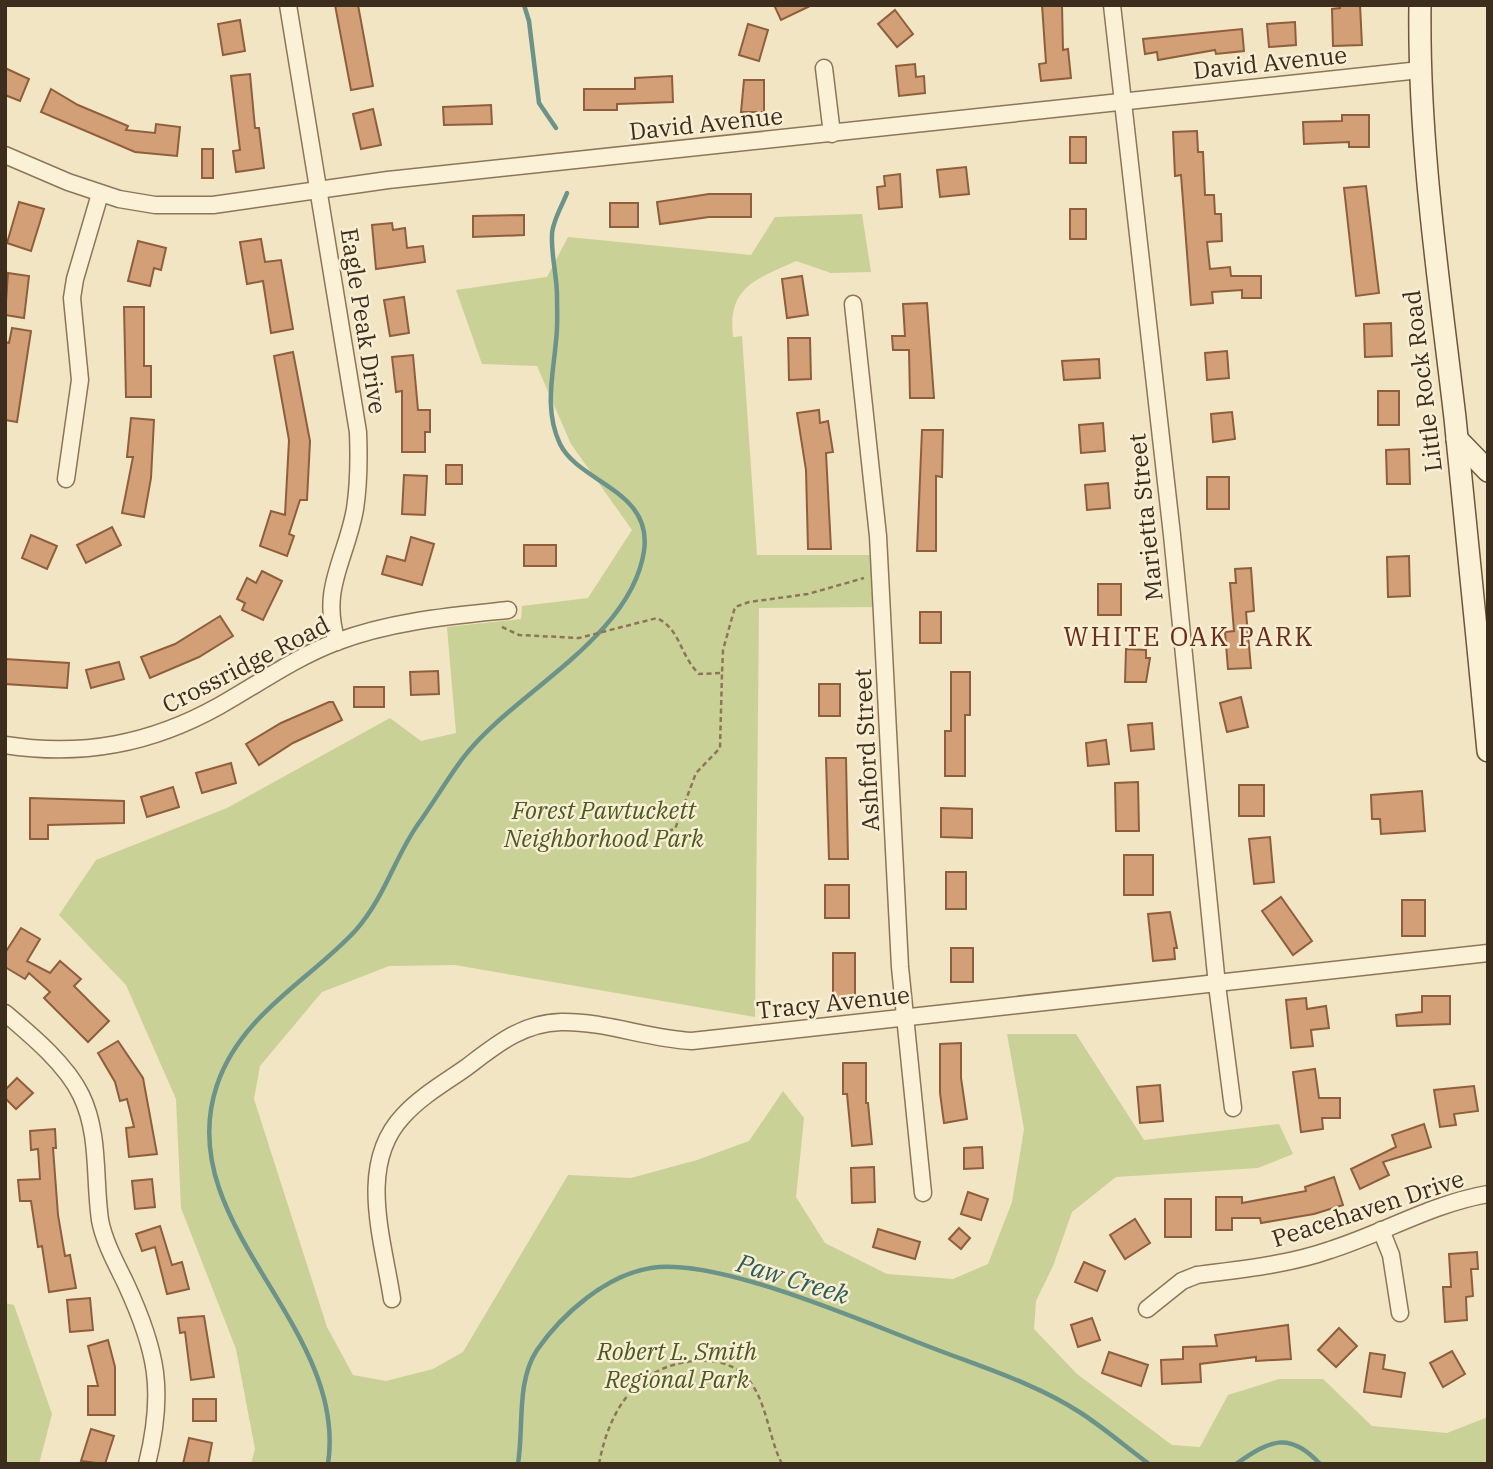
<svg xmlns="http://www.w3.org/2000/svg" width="1493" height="1469" font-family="'IBM Plex Serif',serif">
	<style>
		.green { fill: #c9d196 }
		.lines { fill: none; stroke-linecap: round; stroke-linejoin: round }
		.stream { stroke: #6b938a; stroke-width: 4.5 }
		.building { fill: #d29f76; stroke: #8f5e3c; stroke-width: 2 }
		.street-casing { stroke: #8d7658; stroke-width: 19 }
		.secondary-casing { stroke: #6f563b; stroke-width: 24 }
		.path { stroke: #8d7658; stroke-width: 2.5; stroke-dasharray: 5 3.5; stroke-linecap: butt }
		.street { stroke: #fbf1d7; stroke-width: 16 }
		.secondary { stroke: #fbf1d7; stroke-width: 21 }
		.labels { text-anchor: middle; stroke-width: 5; stroke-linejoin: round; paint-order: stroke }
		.street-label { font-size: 24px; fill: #3c2d1d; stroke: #f8eed3 }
		.park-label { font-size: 24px; font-style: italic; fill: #4b5a22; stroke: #f8eed3 }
		.neighbourhood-label { font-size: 26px; letter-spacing: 2px; fill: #6c2c19; stroke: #f8eed3 }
		.water-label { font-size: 26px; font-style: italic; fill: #2b5d5b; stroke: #f8eed3 }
	</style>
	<rect width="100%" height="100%" fill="#f1e5c3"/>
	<!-- green -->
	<g class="green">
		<path d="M862 214 871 272 831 273 796 261C757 279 727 286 733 337L742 336 757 555H873L877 607 759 608 755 1017 455 965 389 966 322 992 260 1066 254 1099 327 1327 353 1375 386 1381 433 1369 463 1352 568 1175 631 1178 697 1160 749 1141 783 1091 804 1118 796 1197 825 1243 887 1274 953 1279 988 1264 1012 1202 1024 1129 1007 1034H1076L1144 1140 1279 1124 1293 1154 1258 1168 1116 1177 1072 1212 1053 1266 1036 1301 1034 1329 1077 1374 1172 1445 1200 1447 1228 1395 1279 1379H1323L1372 1426 1447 1433 1488 1417V1464H251L255 1449 236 1349 181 1208 176 1099 126 985 59 915 96 860 227 808 390 718 421 741 456 733 447 627 521 619 522 606 588 598 632 530 571 444 537 366 482 364 456 290 547 277 568 237 751 255 775 217Z"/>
		<polygon points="5,1303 14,1305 52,1414 39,1464 5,1464"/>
	</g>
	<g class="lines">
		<!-- stream -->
		<g class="stream">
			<polyline points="524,5 529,21 539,103 556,128"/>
			<path d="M328 1464C349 1325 170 1224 217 1085 241 1014 309 981 356 930 386 896 396 853 421 820 435 800 448 778 463 758 512 693 631 639 644 551 653 490 579 483 560 444 544 410 553 376 556 341 558 326 557 311 557 296 557 276 551 255 552 235 552 222 562 206 567 193"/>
			<path d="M518 1464C524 1427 516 1382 537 1350 562 1314 606 1275 651 1268 717 1257 864 1322 930 1347 981 1367 1035 1383 1081 1413 1104 1428 1126 1447 1149 1464"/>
			<path d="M1236 1464C1269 1441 1289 1430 1320 1464"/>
		</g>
	</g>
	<!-- building -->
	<g class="building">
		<polygon points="335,5 358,5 373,86 351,90"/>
		<polygon points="774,5 812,5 781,20"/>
		<polygon points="1042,5 1062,5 1063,50 1068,49 1071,78 1041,81 1039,64 1046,63"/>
		<polygon points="1340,5 1360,5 1362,45 1333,46 1332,9 1340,8"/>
		<polygon points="895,10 913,34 897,47 878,24"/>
		<polygon points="240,20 245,51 223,55 218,24"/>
		<polygon points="1295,22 1296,45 1269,47 1267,24"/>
		<polygon points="748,24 768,30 759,61 739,55"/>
		<polygon points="1242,29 1244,51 1216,54 1215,50 1158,60 1157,52 1145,54 1143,39"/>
		<polygon points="915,64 916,77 924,76 925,93 899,96 896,66"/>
		<polygon points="5,68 29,79 20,101 5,95"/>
		<polygon points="250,74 255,128 259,128 264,168 236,172 233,151 240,150 231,76"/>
		<polygon points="672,76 673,102 617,104 617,110 584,110 584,89 635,89 635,78"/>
		<polygon points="744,80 764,80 764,112 741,112"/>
		<polygon points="51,89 78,105 128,126 126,130 155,133 156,124 180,127 177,156 135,152 41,112"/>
		<polygon points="491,105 492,124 444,125 443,107"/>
		<polygon points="373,109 381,145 361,149 353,114"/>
		<polygon points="1342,115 1369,115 1369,147 1349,147 1349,142 1304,144 1303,122 1342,121"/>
		<polygon points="1197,131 1198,152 1203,152 1205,195 1214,195 1215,214 1221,214 1222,241 1207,242 1210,269 1230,267 1231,276 1261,276 1261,298 1242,298 1242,290 1212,292 1213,303 1191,305 1181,175 1175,176 1173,132"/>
		<rect x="1070" y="137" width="16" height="26"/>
		<rect x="202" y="149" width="11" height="29"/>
		<polygon points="966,167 969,194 940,197 937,170"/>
		<polygon points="900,174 902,207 879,209 877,187 885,186 884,176"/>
		<polygon points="1366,186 1379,293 1356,296 1344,188"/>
		<polygon points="709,194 751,194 751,217 709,217 660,224 657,202"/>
		<polygon points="19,202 44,209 31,251 7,243"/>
		<rect x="610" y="203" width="28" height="24"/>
		<rect x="1070" y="209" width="16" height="30"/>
		<polygon points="524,215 524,235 473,237 473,216"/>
		<polygon points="392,223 393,230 405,228 407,248 423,246 425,262 376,269 372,225"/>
		<polygon points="261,239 265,262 281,260 293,329 271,333 263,281 247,284 240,242"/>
		<polygon points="138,241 166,248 161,270 154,268 150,286 128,281"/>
		<polygon points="8,273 29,276 24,318 5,315"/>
		<polygon points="802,276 808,315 787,318 782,279"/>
		<polygon points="404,297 409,333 390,336 384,300"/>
		<polygon points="927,303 934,398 910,398 909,350 893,350 892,336 905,336 903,304"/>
		<polygon points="124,307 144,307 144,366 151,366 151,397 126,397"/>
		<polygon points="1391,323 1392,356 1365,357 1364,324"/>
		<polygon points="12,328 31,331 17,422 5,420 5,342 9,343"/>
		<polygon points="788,338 810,338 811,379 789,380"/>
		<polygon points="1227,351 1229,378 1207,380 1205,353"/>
		<polygon points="293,352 310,441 307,500 300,500 289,534 294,536 287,556 260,546 271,511 285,515 289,440 274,356"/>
		<polygon points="413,355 418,410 430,410 430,432 425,432 425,452 402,452 402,391 396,392 392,357"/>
		<polygon points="1099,359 1100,378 1064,380 1062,361"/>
		<rect x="1378" y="391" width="21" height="34"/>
		<polygon points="819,410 820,423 828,421 833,452 826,453 831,549 808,549 806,470 797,413"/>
		<polygon points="1232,412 1235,439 1213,442 1211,414"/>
		<polygon points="131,418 154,420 151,478 144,517 122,513 133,457 127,457"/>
		<polygon points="1103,423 1105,451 1081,453 1079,425"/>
		<polygon points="922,430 943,430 942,477 936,476 936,551 917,551"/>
		<polygon points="1409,449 1410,484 1387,484 1386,450"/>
		<rect x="446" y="465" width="16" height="19"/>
		<polygon points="404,475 427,476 425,515 402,514"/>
		<rect x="1207" y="477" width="22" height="32"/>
		<polygon points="1108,483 1110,508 1087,510 1085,485"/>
		<polygon points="112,527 121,545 86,563 77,545"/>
		<polygon points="31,535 57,546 47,569 22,558"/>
		<polygon points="411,537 434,544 422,585 382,574 387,556 405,561"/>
		<rect x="524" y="545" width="32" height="21"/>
		<polygon points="1409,556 1410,596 1388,597 1387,557"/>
		<polygon points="1251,568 1254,611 1246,612 1251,668 1228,669 1225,632 1234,631 1230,583 1236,583 1235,569"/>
		<polygon points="262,571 282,581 263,620 242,610 245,603 237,599 247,578 256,583"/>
		<rect x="1098" y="584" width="23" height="31"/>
		<rect x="920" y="612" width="21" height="31"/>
		<polygon points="220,616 233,636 199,657 150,678 141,657 175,644"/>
		<polygon points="1126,649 1146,650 1146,658 1150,658 1146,682 1125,682"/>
		<polygon points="5,659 69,663 67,688 5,684"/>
		<polygon points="119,662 124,679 91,688 86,670"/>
		<polygon points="438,671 439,694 411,695 410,672"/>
		<polygon points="951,672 970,672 970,715 965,715 965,776 945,776 945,731 951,731"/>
		<rect x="819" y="684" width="21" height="32"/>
		<rect x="354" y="687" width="30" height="20"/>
		<polygon points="1241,697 1248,727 1227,732 1220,703"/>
		<polygon points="329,702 333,702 342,720 293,743 259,765 246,744 281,723"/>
		<polygon points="1152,723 1154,749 1131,751 1128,725"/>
		<polygon points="1106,740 1109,764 1088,766 1086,743"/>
		<polygon points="826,758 846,758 848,859 829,859"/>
		<polygon points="231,763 236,783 202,793 196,773"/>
		<polygon points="1138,782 1139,831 1116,831 1115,783"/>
		<rect x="1239" y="785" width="25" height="31"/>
		<polygon points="173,787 179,807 147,817 141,797"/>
		<polygon points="1422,791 1425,831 1381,834 1380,819 1372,819 1371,795"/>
		<polygon points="30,798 124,801 124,823 48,825 48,839 30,839"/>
		<polygon points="941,808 972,809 972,838 941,837"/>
		<polygon points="1270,837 1274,882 1254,884 1249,839"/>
		<rect x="1124" y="855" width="29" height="40"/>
		<rect x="946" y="872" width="20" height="37"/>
		<rect x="825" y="885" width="24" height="33"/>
		<polygon points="1281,897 1312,941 1293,955 1262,911"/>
		<rect x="1402" y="900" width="23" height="36"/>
		<polygon points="1170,912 1177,948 1174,948 1175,959 1153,961 1148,914"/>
		<polygon points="21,928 40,939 27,961 50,973 60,961 81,979 74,986 109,1021 88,1042 44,998 50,992 29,973 25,979 5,967 5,953"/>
		<rect x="951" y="948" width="22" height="34"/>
		<rect x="833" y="953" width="22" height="44"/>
		<polygon points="1422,996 1450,996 1450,1024 1397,1026 1396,1015 1422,1012"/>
		<polygon points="1306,998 1307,1009 1326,1006 1329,1028 1311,1030 1313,1046 1291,1048 1286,1000"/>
		<polygon points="118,1041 143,1078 157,1154 129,1157 126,1128 134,1127 127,1099 120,1101 115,1082 98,1053"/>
		<polygon points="961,1043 961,1078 967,1119 944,1123 940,1093 940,1044"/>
		<polygon points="843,1063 866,1063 866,1103 868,1103 872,1144 852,1146 847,1094 843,1094"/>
		<polygon points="1315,1069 1319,1098 1340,1098 1340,1118 1322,1118 1323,1129 1301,1132 1293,1072"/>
		<polygon points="17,1078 33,1093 16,1109 5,1098 5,1090"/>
		<polygon points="1160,1085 1163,1121 1140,1123 1137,1087"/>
		<polygon points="1474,1086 1478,1111 1454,1114 1456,1125 1440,1127 1434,1090"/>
		<polygon points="1424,1124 1431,1147 1383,1162 1389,1175 1360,1189 1351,1169 1396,1147 1392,1135"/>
		<polygon points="55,1129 56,1148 53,1148 58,1215 65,1256 70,1255 76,1288 49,1292 42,1246 38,1247 31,1201 20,1201 18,1180 40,1179 38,1149 31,1150 30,1131"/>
		<polygon points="982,1147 983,1168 964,1169 964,1148"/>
		<polygon points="874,1167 875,1202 852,1203 851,1168"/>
		<polygon points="1334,1177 1343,1205 1314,1214 1261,1223 1260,1218 1232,1218 1232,1230 1216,1230 1216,1197 1242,1197 1242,1203 1306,1191 1305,1187"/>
		<polygon points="152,1179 155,1207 135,1209 132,1181"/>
		<polygon points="968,1192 988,1199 981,1220 961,1214"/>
		<rect x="1165" y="1199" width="26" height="38"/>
		<polygon points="1135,1219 1150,1243 1125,1259 1110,1235"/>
		<polygon points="160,1226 172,1265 182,1262 189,1289 167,1294 155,1247 142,1251 136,1234"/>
		<polygon points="959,1228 970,1238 961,1249 949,1239"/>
		<polygon points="878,1229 920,1242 915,1259 873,1247"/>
		<polygon points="1477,1252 1478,1269 1471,1269 1473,1296 1466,1297 1467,1320 1445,1322 1443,1287 1451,1287 1449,1254"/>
		<polygon points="1084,1262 1105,1271 1097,1291 1075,1282"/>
		<polygon points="90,1298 93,1330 70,1332 67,1300"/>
		<polygon points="204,1316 214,1377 191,1380 185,1332 180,1333 178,1318"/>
		<polygon points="1092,1318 1100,1340 1078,1347 1071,1325"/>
		<polygon points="1288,1325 1291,1359 1256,1361 1256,1357 1200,1364 1201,1382 1162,1384 1161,1360 1183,1359 1183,1347 1217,1346 1215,1335"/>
		<polygon points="1339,1328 1357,1346 1336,1367 1318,1350"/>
		<polygon points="108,1340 115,1367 115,1415 88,1415 88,1386 98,1386 88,1346"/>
		<polygon points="1452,1351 1465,1374 1443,1387 1430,1363"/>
		<polygon points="1109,1352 1148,1365 1141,1386 1102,1373"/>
		<polygon points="1370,1353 1385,1355 1383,1369 1405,1373 1401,1397 1364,1392"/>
		<rect x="193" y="1399" width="23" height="22"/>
		<polygon points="91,1429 114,1436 105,1464 81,1461"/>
		<polygon points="189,1438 212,1443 208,1464 183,1464"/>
	</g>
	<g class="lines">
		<!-- street casing -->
		<g class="street-casing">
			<g id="street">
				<path d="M288 5 358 432C359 457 359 483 355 509 346 560 320 588 337 642"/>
				<polyline points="1112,5 1172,535 1217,985 1233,1108"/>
				<polyline points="824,68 832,134"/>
				<polyline points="5,155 68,182 119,199 155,205 213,205 388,180 1420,70"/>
				<polyline points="853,304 878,536 900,967 923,1193"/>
				<polyline points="66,479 80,380 72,298 75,279 100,194"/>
				<path d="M5 745C82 757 151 744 219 706 258 684 294 658 336 642 391 621 450 616 508 610"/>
				<path d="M5 1013C31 1035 66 1064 81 1095 100 1134 94 1178 100 1220 104 1242 117 1265 126 1284 157 1351 165 1391 147 1464"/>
				<polyline points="1381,1230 1391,1255 1400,1313"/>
				<path d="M392 1299C383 1239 357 1165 403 1116 421 1096 446 1082 467 1067 496 1045 522 1023 561 1022 605 1021 648 1039 692 1041L1488 953"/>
				<path d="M1147 1309 1182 1281 1197 1275C1242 1269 1287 1265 1330 1250 1384 1233 1431 1204 1488 1194"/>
			</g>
		</g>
		<!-- secondary casing -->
		<g class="secondary-casing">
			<g id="secondary">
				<path d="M1420 5C1418 143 1439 281 1455 418 1467 529 1477 640 1488 751"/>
				<polyline points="1457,439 1488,471"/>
			</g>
		</g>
		<!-- path -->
		<g class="path">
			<path d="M502 627 519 635 579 638 657 618C681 630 679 654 699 674L722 673 723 650 735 607 749 602 808 594 864 578"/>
			<polyline points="660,833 675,829 696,773 720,748 722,673"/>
			<path d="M599 1464C609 1410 637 1365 696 1361 714 1360 732 1363 745 1376 767 1398 768 1437 782 1464"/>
		</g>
		<!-- street -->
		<use href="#street" class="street"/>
		<!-- secondary -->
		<use href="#secondary" class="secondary"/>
	</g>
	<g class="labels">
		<!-- street labels -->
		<g class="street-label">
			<text transform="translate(1270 63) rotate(-6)" y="8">David Avenue</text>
			<text transform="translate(706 124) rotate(-6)" y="8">David Avenue</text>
			<text transform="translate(363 321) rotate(81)" y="8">Eagle Peak Drive</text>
			<text transform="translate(1423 381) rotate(-97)" y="8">Little Rock Road</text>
			<text transform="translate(1146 517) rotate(-96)" y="8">Marietta Street</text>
			<text transform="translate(246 665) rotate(-27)" y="8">Crossridge Road</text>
			<text transform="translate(867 750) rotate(-93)" y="8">Ashford Street</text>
			<text transform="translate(833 1003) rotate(-6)" y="8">Tracy Avenue</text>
			<text transform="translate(1368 1209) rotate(-18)" y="8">Peacehaven Drive</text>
		</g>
		<!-- park labels -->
		<g class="park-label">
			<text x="604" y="819">Forest Pawtuckett<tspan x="604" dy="28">Neighborhood Park</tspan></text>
			<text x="677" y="1360">Robert L. Smith<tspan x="677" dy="28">Regional Park</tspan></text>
		</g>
		<!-- neighbourhood labels -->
		<g class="neighbourhood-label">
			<text x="1189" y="646">WHITE OAK PARK</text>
		</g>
		<!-- water labels -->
		<g class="water-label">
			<text transform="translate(793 1279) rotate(17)" y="9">Paw Creek</text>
		</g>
	</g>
	<!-- border -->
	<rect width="1493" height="1469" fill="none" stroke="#3c2d1d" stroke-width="14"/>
</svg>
